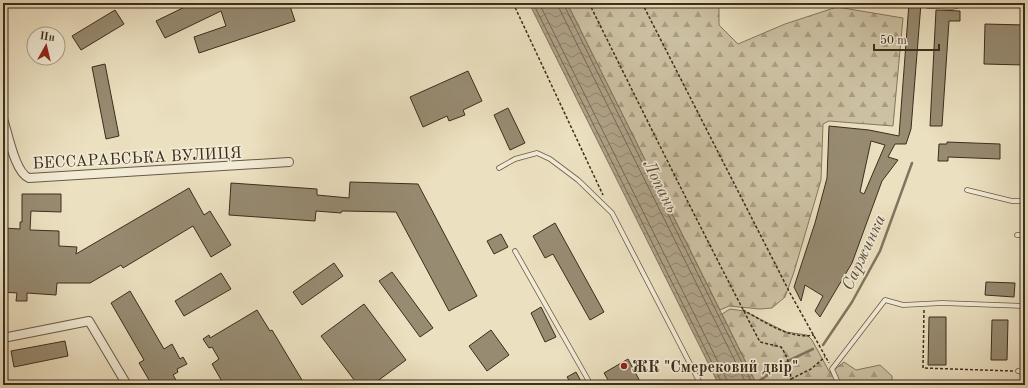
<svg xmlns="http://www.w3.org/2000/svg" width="1028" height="388" font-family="'Old Standard TT',serif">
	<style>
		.forest { fill: url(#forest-firs); stroke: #847860 }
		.water { fill: url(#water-waves); stroke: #82745e }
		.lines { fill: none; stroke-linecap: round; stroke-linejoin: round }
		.shore { stroke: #766853; stroke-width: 1 }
		.stream { stroke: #82745e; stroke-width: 2.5 }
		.building { fill: #978b72; stroke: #3c2e1d; fill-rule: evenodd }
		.lane-casing { stroke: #685a46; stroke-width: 5.5 }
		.street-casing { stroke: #685a46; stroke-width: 10 }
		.path { stroke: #3c2e1d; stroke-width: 1.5; stroke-dasharray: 3 2; stroke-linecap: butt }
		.lane { stroke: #f2ebd6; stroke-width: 4 }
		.street { stroke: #f2ebd6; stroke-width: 8 }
		.poi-dot { fill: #8f2418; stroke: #f2ebd6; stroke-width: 1.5 }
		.labels { text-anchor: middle; stroke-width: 3.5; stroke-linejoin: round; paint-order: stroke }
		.street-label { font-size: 16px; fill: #3c2e1d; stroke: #f2ebd6 }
		.poi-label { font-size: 16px; font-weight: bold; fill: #3c2e1d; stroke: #f2ebd6; text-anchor: start }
		.water-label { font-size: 17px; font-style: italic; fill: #594b38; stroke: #f2ebd6 }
	</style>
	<defs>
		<pattern id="forest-firs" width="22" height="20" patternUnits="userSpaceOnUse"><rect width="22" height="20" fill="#cdc2a4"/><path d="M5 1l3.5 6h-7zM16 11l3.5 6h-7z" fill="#a89e85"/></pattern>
		<pattern id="water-waves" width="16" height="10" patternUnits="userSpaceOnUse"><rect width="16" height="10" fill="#b0a389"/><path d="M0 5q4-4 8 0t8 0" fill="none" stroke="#90856f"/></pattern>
	</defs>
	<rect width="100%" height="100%" fill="#ebe0c0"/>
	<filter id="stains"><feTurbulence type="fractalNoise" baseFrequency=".005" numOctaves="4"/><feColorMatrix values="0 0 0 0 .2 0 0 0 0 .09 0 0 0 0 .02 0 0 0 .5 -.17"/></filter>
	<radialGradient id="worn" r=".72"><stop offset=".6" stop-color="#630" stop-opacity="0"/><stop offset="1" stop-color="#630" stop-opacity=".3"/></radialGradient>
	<!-- forest -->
	<g class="forest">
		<polygon points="567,3 723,3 719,6 719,25 738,44 785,24 837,7 903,18 893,126 829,121 823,124 821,180 794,272 785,297 772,308 760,309 729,306 720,310"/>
		<polygon points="730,309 744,311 786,332 807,335 812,340 830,373 844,362 856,370 880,365 892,376 892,385 757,385 722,314"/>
	</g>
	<!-- water -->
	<polygon class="water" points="529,3 567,3 757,385 719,385"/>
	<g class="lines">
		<!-- shore -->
		<g class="shore">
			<polyline points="533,3 723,385"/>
			<polyline points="539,3 727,380 728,385"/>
			<polyline points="558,3 559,8 747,385"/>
			<polyline points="563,3 753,385"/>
		</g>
		<!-- stream -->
		<g class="stream">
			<polyline points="823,345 852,302 880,251 912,163"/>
			<polyline points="756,383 788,361 813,349"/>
		</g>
	</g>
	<!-- building -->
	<g class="building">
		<polygon points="193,3 289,3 295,21 199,53 194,37 226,26 221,11 165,38 156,21"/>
		<path d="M909 3H921L911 129 906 144H895L888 157 898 160 882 181 852 263 820 317 815 311 823 296 805 285 801 301 794 287 815 223 827 178 829 126 869 130 899 136ZM871 141 885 145 864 194 860 192Z"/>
		<polygon points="115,10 124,24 81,50 72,36"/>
		<polygon points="936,10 960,11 960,21 949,21 942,126 930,126"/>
		<polygon points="985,24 1025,25 1024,65 984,64"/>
		<polygon points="105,64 119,136 106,139 92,67"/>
		<polygon points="468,71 482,101 463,110 465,115 449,121 447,116 423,127 410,97"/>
		<polygon points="508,108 525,143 510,150 494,115"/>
		<polygon points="947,142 1000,144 1000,159 948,157 948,161 938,161 939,144 947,144"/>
		<polygon points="350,182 418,184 477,296 449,311 396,212 342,211 341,213 316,211 315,221 229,215 231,183 317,189 317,195 349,198"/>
		<polygon points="189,188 204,215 210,211 231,245 211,257 193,226 123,268 121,265 90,283 57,283 56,295 27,293 27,301 16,301 17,293 3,292 3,228 20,229 20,222 22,222 22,194 61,194 61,212 31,211 30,230 59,231 59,246 77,247 76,254"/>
		<polygon points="555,223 604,312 590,320 553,254 545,258 533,236"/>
		<polygon points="501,234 508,247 494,254 487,241"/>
		<polygon points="334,263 343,276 302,305 293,292"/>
		<polygon points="392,272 433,328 420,337 379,281"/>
		<polygon points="221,273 231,289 184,316 175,301"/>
		<polygon points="986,282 1015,283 1014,297 985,295"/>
		<polygon points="130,291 164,349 172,344 180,359 183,357 187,364 177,369 178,372 173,375 179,385 152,385 139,363 144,360 111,303"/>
		<polygon points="364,304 406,360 372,385 358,385 321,336"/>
		<polygon points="541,307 556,337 545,342 531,313"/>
		<polygon points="257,310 270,331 272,330 305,385 224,385 212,364 219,359 212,347 209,348 203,339 209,335 210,338"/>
		<polygon points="929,317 946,317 946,365 928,365"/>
		<polygon points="992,320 1008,320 1007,360 991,360"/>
		<polygon points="491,330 509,355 487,371 469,346"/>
		<polygon points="65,341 68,356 14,367 11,351"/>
		<polygon points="628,359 642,385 611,385 604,373"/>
		<polygon points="576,372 583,385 572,385 567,377"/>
	</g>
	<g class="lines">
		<!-- lane casing -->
		<g class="lane-casing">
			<g id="lane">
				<polyline points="1003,3 1025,3"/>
				<polyline points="928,6 952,7 967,3"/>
				<polyline points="1024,114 1023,158 1025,160"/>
				<polyline points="499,168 515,159 537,153 550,159 578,180 612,213 701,385"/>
				<polyline points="967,190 1012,201 1025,201"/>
				<polyline points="1017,235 1025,235"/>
				<polyline points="515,251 591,385"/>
				<polyline points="1018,371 1025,372"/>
				<polyline points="839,385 832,369 885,300 903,305 942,303 1025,306"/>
			</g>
		</g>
		<!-- street casing -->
		<g class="street-casing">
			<g id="street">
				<path d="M3 119C8 133 15 173 29 178L289 162"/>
				<polyline points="3,338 89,321 127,385"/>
			</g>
		</g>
		<!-- path -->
		<g class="path">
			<polyline points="513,3 603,195"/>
			<path d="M589 3C645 116 701 230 760 342L781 347C789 359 792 371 790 385"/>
			<polyline points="642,3 790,293 829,363"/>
			<path d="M743 310C764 321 789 340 814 335"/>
			<polyline points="924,310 923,368 1013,371"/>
			<polyline points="791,379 811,369 825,357"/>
		</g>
		<!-- lane -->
		<use href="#lane" class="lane"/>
		<!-- street -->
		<use href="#street" class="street"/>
	</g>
	<!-- markers -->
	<circle class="poi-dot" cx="624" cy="366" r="4"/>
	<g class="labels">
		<!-- street labels -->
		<g class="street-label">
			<text transform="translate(137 157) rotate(-3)" y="6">БЕССАРАБСЬКА ВУЛИЦЯ</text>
		</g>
		<!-- poi labels -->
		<g class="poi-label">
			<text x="632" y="372">ЖК "Смерековий двір"</text>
		</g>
		<!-- water labels -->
		<g class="water-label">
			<text transform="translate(661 186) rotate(63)" y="6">Лопань</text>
			<text transform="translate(863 252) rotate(-65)" y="6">Саржинка</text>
		</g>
	</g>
	<!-- margin -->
	<rect width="1028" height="388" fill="none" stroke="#ebe0c0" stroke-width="16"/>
	<rect x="4" y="4" width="1020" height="380" fill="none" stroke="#3c2e1d" stroke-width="2"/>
	<rect x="8" y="8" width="1012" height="372" fill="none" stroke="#3c2e1d"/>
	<!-- north arrow -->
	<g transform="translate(46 46) rotate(8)"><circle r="19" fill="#f2ebd6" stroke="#a99f8c"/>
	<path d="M0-3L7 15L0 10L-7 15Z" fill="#8f2418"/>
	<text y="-6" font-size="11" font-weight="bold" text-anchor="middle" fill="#3c2e1d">Пн</text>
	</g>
	<!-- scale -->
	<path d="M874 44v6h65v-6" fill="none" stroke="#3c2e1d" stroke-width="2"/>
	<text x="880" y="44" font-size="12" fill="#3c2e1d" stroke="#f2ebd6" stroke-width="3" paint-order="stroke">50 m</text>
	<rect width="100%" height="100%" filter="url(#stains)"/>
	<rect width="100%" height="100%" fill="url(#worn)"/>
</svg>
